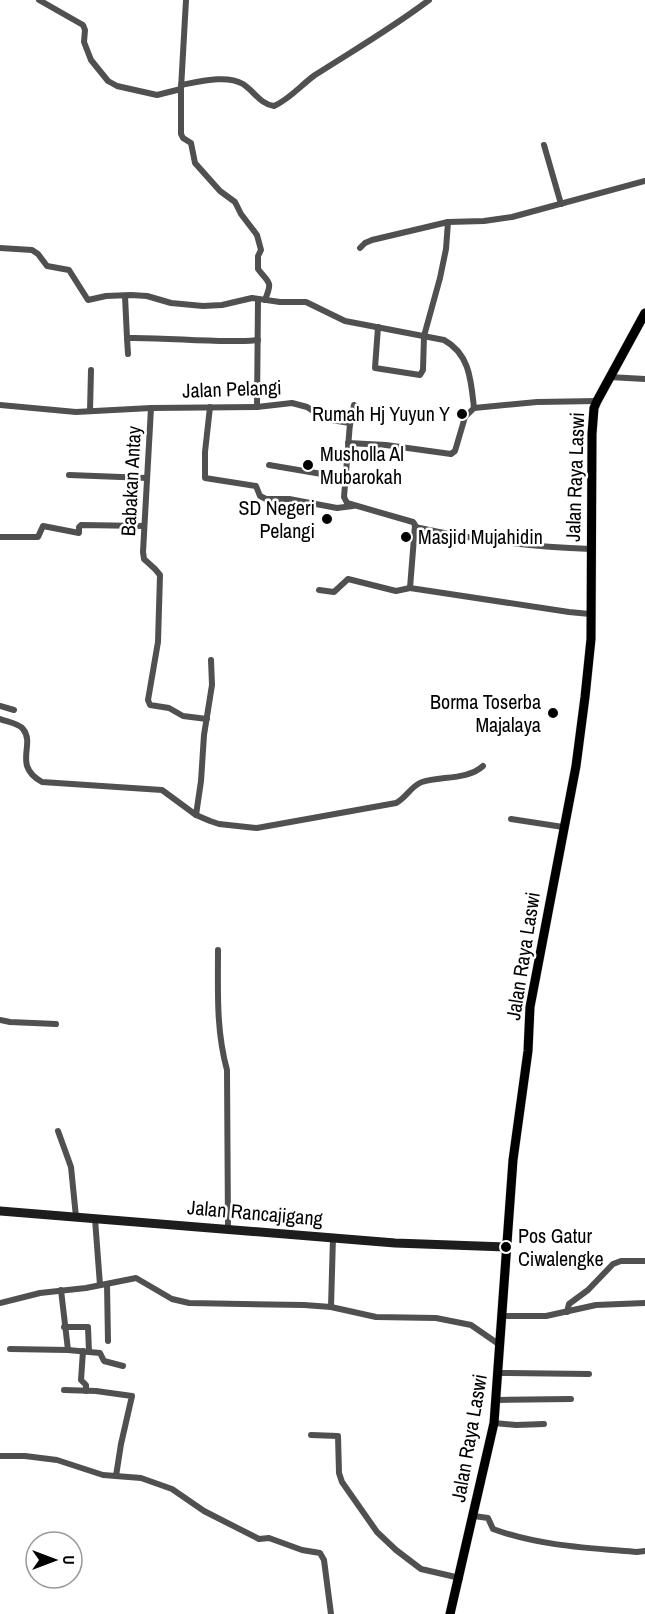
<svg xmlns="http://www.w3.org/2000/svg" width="645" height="1614" font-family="'Archivo Narrow',sans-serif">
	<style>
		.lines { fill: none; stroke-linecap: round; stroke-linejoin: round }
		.primary-casing { stroke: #dbdbdb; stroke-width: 10 }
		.street { stroke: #505050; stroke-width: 6 }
		.secondary { stroke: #1d1d1d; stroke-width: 9 }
		.primary { stroke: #000; stroke-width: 9 }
		.poi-dot { fill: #000; stroke: #fff; stroke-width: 2 }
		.labels { text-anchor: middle; stroke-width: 5; stroke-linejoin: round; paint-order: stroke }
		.street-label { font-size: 20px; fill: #000; stroke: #fff }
		.poi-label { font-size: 20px; fill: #000; stroke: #fff; text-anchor: end }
	</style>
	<rect width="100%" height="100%" fill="#fff"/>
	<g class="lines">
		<!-- primary casing -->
		<g class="primary-casing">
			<polyline id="primary" points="450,1614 494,1423 513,1160 528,1051 530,1007 576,766 585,697 591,639 592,434 594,408 597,401 645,313"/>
		</g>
		<!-- street -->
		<g class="street">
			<polyline points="39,0 83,25 85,30 84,42 91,60 108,81 117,86 157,95 181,89"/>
			<path d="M186 0 181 89V134L183 138 191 143 195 163 220 191 235 202 241 214 257 235 261 250 258 256V269C269 284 273 280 265 300"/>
			<path d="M181 85C198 82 226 74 243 84 254 91 260 104 274 106 290 99 301 85 315 75 354 50 392 28 429 0"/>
			<polyline points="544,145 561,204"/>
			<path d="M0 248 32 250 38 254 47 266 69 270 88 300 106 296 131 295 147 296 171 303 203 306 222 305 252 298 280 302H306L345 321 444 340C470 354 471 381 474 408L537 402 597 401"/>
			<polyline points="360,248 365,243 372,240 448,222 484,221 512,217 645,181"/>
			<path d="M125 296 127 338C171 337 215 344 258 340"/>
			<polyline points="378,327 375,368 420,375 423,370 424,336 440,278 446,249 448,222"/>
			<polyline points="127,338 128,354"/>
			<polyline points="609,377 645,379"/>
			<polyline points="0,405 76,412 151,408 257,407 292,403 307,407 325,419 350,423 344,497 347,503 413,522 415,525 410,588 569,612 590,614"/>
			<polyline points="210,407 205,452 205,478 256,486 260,496 266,499 289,499 337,508 353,506"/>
			<polyline points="257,407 258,299"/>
			<polyline points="151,408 143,552 144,559 155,569 160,575 158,642 148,700 150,705 169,708 183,716 207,719"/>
			<polyline points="90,411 91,370"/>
			<polyline points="350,425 354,405"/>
			<polyline points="348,443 386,445 451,454 455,451 465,417 474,408"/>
			<polyline points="269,465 345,478"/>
			<polyline points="69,475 147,478"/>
			<path d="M415 527C473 540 533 547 591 549"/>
			<polyline points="0,537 38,537 43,526 79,533 79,527 81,525 144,526"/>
			<polyline points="319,590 334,592 348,579 396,591 410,588"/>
			<polyline points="0,706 14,710"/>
			<path d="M0 719C7 722 18 723 23 729 36 745 12 765 42 782L162 790 196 815 210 821 219 824 257 828 396 803C406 798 412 785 422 782 441 776 468 780 483 766"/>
			<polyline points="196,815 201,781 204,735 212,685 211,660"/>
			<polyline points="511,819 563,827"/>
			<path d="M218 950C218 991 216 1030 227 1070L228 1229"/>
			<polyline points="0,1020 10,1022 56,1024"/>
			<polyline points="58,1131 71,1167 76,1217"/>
			<polyline points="95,1219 100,1285"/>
			<polyline points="107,1284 108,1341"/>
			<polyline points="61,1290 68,1350 100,1353 104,1361 123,1366"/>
			<polyline points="0,1303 40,1293 86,1288 136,1278 172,1299 189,1303 304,1305 331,1307 376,1317 436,1318 471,1325 500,1345"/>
			<polyline points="331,1307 333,1237"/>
			<polyline points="567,1312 569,1304 588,1290 613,1264 621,1261 645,1261"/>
			<polyline points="502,1316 546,1316 596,1305 645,1303"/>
			<polyline points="64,1327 88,1327 89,1352"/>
			<polyline points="10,1349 68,1350"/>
			<polyline points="83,1351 81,1380 86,1385 86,1391"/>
			<polyline points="499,1373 589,1374"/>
			<polyline points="64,1390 96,1391 132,1396 121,1444 116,1476"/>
			<polyline points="497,1400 571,1399"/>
			<polyline points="494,1423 516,1425 544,1424"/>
			<polyline points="311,1435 338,1436 339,1473 342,1482 377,1532 396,1550 421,1569 460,1578"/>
			<polyline points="0,1456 25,1456 57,1460 103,1475 141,1478 172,1489 204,1511 259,1539 269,1538 302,1550 320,1553 324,1560 331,1614"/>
			<path d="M474 1516 488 1518 493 1529C539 1546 589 1548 637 1552L645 1551"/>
		</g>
		<!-- secondary -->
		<polyline class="secondary" points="0,1211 395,1243 506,1247"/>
		<!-- primary -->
		<use href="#primary" class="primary"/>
	</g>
	<!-- markers -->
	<g class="poi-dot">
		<circle cx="462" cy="414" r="6"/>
		<circle cx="308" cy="465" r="6"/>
		<circle cx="327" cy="519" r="6"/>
		<circle cx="406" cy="537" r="6"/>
		<circle cx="553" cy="713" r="6"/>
		<circle cx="506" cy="1247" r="6"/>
	</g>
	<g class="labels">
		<!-- street labels -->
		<g class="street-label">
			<text transform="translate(232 389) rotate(-2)" y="7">Jalan Pelangi</text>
			<text transform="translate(575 477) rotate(-88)" y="7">Jalan Raya Laswi</text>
			<text transform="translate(131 481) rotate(-87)" y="7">Babakan Antay</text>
			<text transform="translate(523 956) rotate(-81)" y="7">Jalan Raya Laswi</text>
			<text transform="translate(255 1213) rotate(5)" y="7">Jalan Rancajigang</text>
			<text transform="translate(469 1438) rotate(-80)" y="7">Jalan Raya Laswi</text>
		</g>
		<!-- poi labels -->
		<g class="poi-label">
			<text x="450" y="421">Rumah Hj Yuyun Y</text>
			<text x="320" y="461" text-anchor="start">Musholla Al<tspan x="320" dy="23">Mubarokah</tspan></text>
			<text x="315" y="515">SD Negeri<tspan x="315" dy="23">Pelangi</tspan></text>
			<text x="418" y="544" text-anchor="start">Masjid Mujahidin</text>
			<text x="541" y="709">Borma Toserba<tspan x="541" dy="23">Majalaya</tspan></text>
			<text x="518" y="1243" text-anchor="start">Pos Gatur<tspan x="518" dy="23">Ciwalengke</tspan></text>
		</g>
	</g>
	<!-- north arrow -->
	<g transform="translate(54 1560) rotate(90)"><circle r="28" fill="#ffffff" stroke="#999999" stroke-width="1.5"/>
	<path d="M0-4.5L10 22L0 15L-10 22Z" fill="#000000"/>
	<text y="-9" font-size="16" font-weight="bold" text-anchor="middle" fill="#000000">U</text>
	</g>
</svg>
